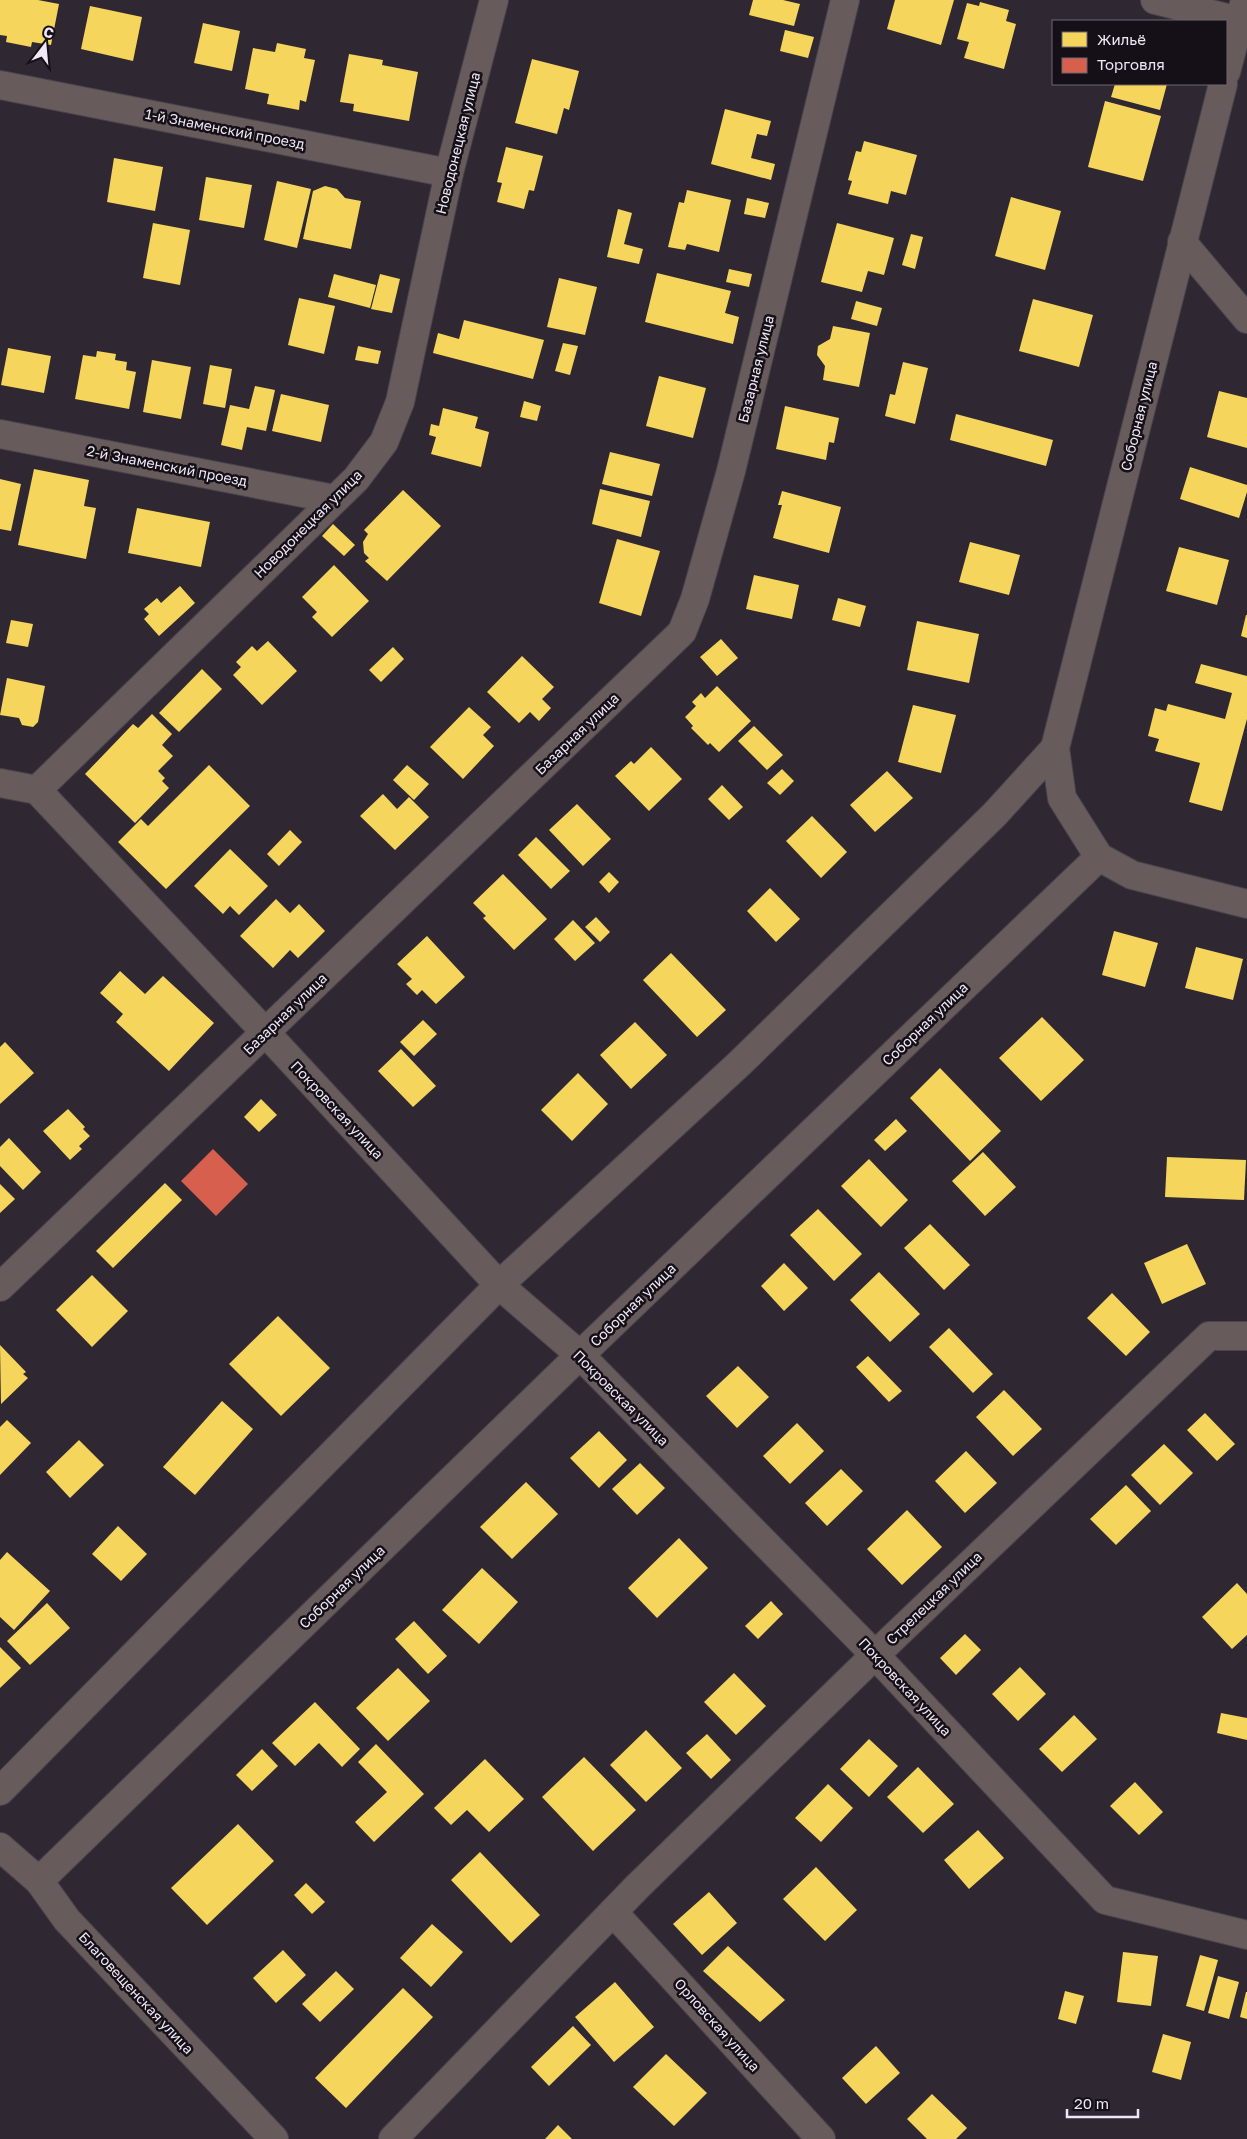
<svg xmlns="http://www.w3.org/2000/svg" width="1247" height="2139" font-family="'Golos Text',sans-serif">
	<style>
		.homes { fill: #f6d55c }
		.shops { fill: #d6604d }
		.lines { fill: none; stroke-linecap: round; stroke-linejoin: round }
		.minor-casing { stroke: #49444c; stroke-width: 30 }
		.minor { stroke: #675b5b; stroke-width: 28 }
		.labels { text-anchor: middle; stroke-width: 5; stroke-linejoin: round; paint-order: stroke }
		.street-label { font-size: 14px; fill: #efe7f3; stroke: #151018 }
	</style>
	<rect width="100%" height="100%" fill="#2f2832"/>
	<!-- homes -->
	<g class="homes">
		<polygon points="0,0 38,0 59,4 51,45 32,42 31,47 6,42 7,36 0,35"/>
		<polygon points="753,0 783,0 800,4 794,26 749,15"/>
		<polygon points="895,0 954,0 941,45 887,29"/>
		<polygon points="980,2 1009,10 1006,21 1016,24 1004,69 964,58 969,42 957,39 967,3 979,6"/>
		<polygon points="90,6 142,17 133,61 81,49"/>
		<polygon points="203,23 240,31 232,71 194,63"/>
		<polygon points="785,30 814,37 808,58 780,51"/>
		<polygon points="277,43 306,49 304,58 315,60 306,102 300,100 299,110 267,104 269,94 245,89 253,48 275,52"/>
		<polygon points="349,54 383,60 382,65 418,72 409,121 353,111 354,104 340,102"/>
		<polygon points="532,59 579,71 569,110 564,108 557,134 515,123"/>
		<polygon points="1115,84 1167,84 1160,110 1111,97"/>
		<polygon points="1105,101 1161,116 1143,181 1088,167"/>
		<polygon points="725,109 771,121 767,136 757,134 751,158 775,164 771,180 711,164"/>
		<polygon points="864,141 917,155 906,195 891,191 888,204 848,194 852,181 848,180 856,151 861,152"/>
		<polygon points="506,147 543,156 534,191 529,190 524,209 497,202 502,183 497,182"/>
		<polygon points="114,158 163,167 155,211 107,202"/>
		<polygon points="206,177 252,185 244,228 199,220"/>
		<polygon points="277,181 311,189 297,248 264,240"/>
		<polygon points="325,186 337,189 345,198 361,201 351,249 303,239 313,191"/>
		<polygon points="687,190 731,200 719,252 687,244 685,250 668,247 679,202 684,203"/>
		<polygon points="1011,197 1061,211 1045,270 995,256"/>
		<polygon points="747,198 769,203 765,218 744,214"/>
		<polygon points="618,209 632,213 624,244 643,249 639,264 607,257"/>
		<polygon points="153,223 190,230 180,285 143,278"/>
		<polygon points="837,223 894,238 884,275 868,271 862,292 821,282"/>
		<polygon points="911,234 923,237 915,269 902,265"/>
		<polygon points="729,269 752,274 749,287 726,282"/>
		<polygon points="657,273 731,291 725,313 739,317 733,344 645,322"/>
		<polygon points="334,274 376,285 370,308 328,297"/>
		<polygon points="380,274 400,279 392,313 371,309"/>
		<polygon points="559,278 597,287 585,335 547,327"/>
		<polygon points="299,298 335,306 324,354 288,345"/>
		<polygon points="1033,299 1093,315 1079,367 1019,351"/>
		<polygon points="856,301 882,308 877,326 851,319"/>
		<polygon points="464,320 544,340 533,379 433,353 438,333 459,339"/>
		<polygon points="833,326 870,333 859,387 823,380 825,366 817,355 818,346 830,339"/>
		<polygon points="563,343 578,346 570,375 555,371"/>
		<polygon points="358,346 381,351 378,364 355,360"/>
		<polygon points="8,348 51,356 44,393 1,385"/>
		<polygon points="97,351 116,354 115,360 127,362 126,370 136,372 129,409 75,399 83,355 96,357"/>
		<polygon points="152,360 191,367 181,419 143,412"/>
		<polygon points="903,362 928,368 915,424 885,416 890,394 895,395"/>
		<polygon points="210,365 232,369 225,408 203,404"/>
		<polygon points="659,376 706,388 693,438 646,426"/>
		<polygon points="255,386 275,390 266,431 247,427 242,450 221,445 230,405 249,409"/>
		<polygon points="1219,391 1247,398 1247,448 1207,437"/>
		<polygon points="281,394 329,405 321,442 272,431"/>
		<polygon points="524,401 541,406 537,421 520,417"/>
		<polygon points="785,406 839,418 834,443 829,442 826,460 776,449"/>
		<polygon points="443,408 478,417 475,428 489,432 481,467 431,454 436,437 429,435 431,424 439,426"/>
		<polygon points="956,414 1053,440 1046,466 950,440"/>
		<polygon points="610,452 660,464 652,496 602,484"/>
		<polygon points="1190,467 1247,485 1247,492 1239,518 1180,499"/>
		<polygon points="34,469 89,480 84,506 96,508 86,559 18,545"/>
		<polygon points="0,479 21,484 11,531 0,529"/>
		<polygon points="600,489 650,501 641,537 592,524"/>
		<polygon points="403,490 441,526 387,581 365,561 369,558 364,553 363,542 368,534 364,530"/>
		<polygon points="782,491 841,507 829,553 773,538 782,505 778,505"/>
		<polygon points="137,508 210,522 201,567 128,553"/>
		<polygon points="333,524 355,545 344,556 322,536"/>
		<polygon points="617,539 660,551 641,616 599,603"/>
		<polygon points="970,542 1020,555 1009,595 959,582"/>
		<polygon points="1179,547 1229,560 1217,605 1166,591"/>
		<polygon points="334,565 369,601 332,637 312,617 317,612 302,597"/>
		<polygon points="754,575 799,585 792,619 746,609"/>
		<polygon points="180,586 195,603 159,636 144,619 149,614 144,609 157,598 161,603"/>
		<polygon points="838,598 866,606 860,627 832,620"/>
		<polygon points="1246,615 1247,615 1247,638 1241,636"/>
		<polygon points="11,620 33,624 28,647 6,643"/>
		<polygon points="917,621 979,634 969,683 907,670"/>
		<polygon points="721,639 738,658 717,676 700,657"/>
		<polygon points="268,641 297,671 262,705 233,675 241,667 236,662 252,646 257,651"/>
		<polygon points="393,647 404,659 381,682 369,670"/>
		<polygon points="522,656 554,687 542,699 551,708 539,721 530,712 519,723 487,692"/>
		<polygon points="1201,664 1247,676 1247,719 1222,811 1189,802 1200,763 1155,751 1159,739 1148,736 1155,708 1166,711 1168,704 1225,719 1232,693 1195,683"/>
		<polygon points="202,669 222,689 179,732 159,713"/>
		<polygon points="7,678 45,686 38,722 33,727 22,725 19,718 0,715"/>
		<polygon points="717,686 751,721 719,752 710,743 708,745 691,728 693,726 685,717 696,706 692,702 701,693 705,698"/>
		<polygon points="913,705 956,715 941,773 898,762"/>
		<polygon points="469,707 491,727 483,735 494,746 463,779 430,747"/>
		<polygon points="152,714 172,734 162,745 173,756 158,771 165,778 162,781 169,788 135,823 85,774 133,724 138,728"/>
		<polygon points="754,726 783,755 767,770 738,741"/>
		<polygon points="651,747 682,779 649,811 615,776 631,761 634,764"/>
		<polygon points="209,765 250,806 166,889 118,842 141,819 148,826"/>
		<polygon points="407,765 429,784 414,800 393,780"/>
		<polygon points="782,769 794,781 780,795 767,783"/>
		<polygon points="887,771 913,798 875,832 850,805"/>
		<polygon points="722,785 743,807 729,820 708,799"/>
		<polygon points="383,794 397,809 409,797 429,817 395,850 360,816"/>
		<polygon points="577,804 611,839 583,866 549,830"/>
		<polygon points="812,816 847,852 821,878 786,841"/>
		<polygon points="290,830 302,842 279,866 267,854"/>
		<polygon points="536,837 570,871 551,889 518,855"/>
		<polygon points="230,849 268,886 239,915 230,906 223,914 194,886"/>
		<polygon points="609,872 619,882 609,893 599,882"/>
		<polygon points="503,874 547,919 514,950 483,918 486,916 473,903"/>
		<polygon points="770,888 800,919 776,942 747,911"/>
		<polygon points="276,899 290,913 299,904 325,931 298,958 290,950 273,968 240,936"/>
		<polygon points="596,917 610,932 600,942 585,927"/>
		<polygon points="573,920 595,943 575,961 554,939"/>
		<polygon points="1114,931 1158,943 1145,987 1102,975"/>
		<polygon points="427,936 465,977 436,1004 422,990 417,995 406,984 412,979 397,964"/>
		<polygon points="1196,947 1243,959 1233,1000 1185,988"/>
		<polygon points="671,953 726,1010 697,1037 643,980"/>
		<polygon points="120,971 145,994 163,976 214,1023 169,1071 116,1022 123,1014 100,993"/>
		<polygon points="1042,1017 1084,1060 1041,1101 999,1058"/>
		<polygon points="423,1020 437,1034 414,1056 400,1042"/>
		<polygon points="635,1022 667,1055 631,1089 600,1055"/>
		<polygon points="5,1042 34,1073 0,1104 0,1047"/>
		<polygon points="401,1049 436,1086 413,1107 378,1071"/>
		<polygon points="940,1068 1001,1131 970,1161 910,1098"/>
		<polygon points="578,1073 608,1104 572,1141 541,1110"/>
		<polygon points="261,1099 277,1115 259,1132 244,1117"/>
		<polygon points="68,1109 85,1127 83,1129 90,1136 79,1146 82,1149 70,1160 43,1131"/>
		<polygon points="896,1119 907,1131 885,1151 874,1140"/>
		<polygon points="9,1138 41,1172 23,1190 0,1166 0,1147"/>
		<polygon points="983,1152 1016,1187 985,1216 952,1181"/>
		<polygon points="1167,1157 1246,1160 1244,1200 1165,1197"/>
		<polygon points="869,1159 908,1200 881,1227 841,1186"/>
		<polygon points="165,1183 182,1200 113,1268 96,1251"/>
		<polygon points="0,1184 15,1199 0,1213"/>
		<polygon points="818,1209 862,1254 834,1281 790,1235"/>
		<polygon points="930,1224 970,1265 944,1290 904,1248"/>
		<polygon points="1187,1244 1206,1284 1162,1304 1144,1263"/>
		<polygon points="784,1263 808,1288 784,1311 761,1286"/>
		<polygon points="879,1272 920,1314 890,1342 850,1300"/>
		<polygon points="92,1275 128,1311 92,1347 56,1310"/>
		<polygon points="1112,1293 1150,1332 1126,1356 1087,1318"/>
		<polygon points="278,1316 330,1368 281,1416 229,1364"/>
		<polygon points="949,1328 993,1374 973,1393 929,1347"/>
		<polygon points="0,1345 26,1372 23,1374 28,1378 1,1404"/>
		<polygon points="868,1356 902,1391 889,1402 856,1367"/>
		<polygon points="738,1366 769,1397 737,1428 706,1396"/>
		<polygon points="1004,1390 1042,1429 1013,1456 976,1417"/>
		<polygon points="222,1401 253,1429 195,1495 163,1467"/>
		<polygon points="1205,1413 1235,1444 1217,1461 1187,1430"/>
		<polygon points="7,1420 31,1443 0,1475 0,1427"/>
		<polygon points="797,1423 824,1451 790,1484 763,1456"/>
		<polygon points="599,1431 627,1460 599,1488 570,1458"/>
		<polygon points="79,1440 104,1465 70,1498 46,1472"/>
		<polygon points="1164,1444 1193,1473 1160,1505 1131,1475"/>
		<polygon points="966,1451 997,1483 965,1513 935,1481"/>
		<polygon points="640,1463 665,1488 637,1515 612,1489"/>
		<polygon points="841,1469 863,1491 827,1526 805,1503"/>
		<polygon points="526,1482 558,1514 512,1559 480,1527"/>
		<polygon points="1126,1485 1151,1511 1116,1545 1090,1519"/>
		<polygon points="907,1510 942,1547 902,1585 867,1549"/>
		<polygon points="118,1526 147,1554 121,1581 92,1554"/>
		<polygon points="679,1538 708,1568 657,1618 628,1588"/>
		<polygon points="7,1552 50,1591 14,1630 0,1617 0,1560"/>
		<polygon points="482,1568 518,1602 479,1644 442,1610"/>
		<polygon points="1237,1583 1247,1594 1247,1635 1232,1649 1202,1617"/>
		<polygon points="771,1601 783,1614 758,1639 745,1626"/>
		<polygon points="47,1603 70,1628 30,1665 7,1641"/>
		<polygon points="414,1621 447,1656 428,1674 395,1639"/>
		<polygon points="965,1634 981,1650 956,1675 940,1658"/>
		<polygon points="0,1647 21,1668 0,1688"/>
		<polygon points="1020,1667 1046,1694 1018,1721 992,1694"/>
		<polygon points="398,1668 430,1701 388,1741 356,1708"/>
		<polygon points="734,1673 766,1706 736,1735 704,1702"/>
		<polygon points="315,1702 360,1749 342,1767 319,1743 295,1766 272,1743"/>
		<polygon points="1221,1713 1247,1718 1247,1740 1217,1733"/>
		<polygon points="1074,1715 1097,1739 1062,1772 1039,1749"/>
		<polygon points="646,1730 682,1768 646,1802 610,1765"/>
		<polygon points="707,1734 731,1760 711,1779 686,1753"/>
		<polygon points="869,1739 898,1766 869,1797 840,1769"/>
		<polygon points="376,1744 424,1794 374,1842 355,1822 387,1792 358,1762"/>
		<polygon points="262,1749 278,1766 252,1791 236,1775"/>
		<polygon points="584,1757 636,1810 593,1851 542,1797"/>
		<polygon points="485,1759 524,1799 489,1832 467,1810 451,1825 434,1808"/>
		<polygon points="918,1767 954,1804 923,1833 887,1797"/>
		<polygon points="1135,1782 1163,1812 1139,1835 1110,1806"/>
		<polygon points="828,1784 853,1808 821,1842 795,1818"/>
		<polygon points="238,1824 274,1861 207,1925 171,1888"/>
		<polygon points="978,1830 1004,1858 969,1889 944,1860"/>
		<polygon points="480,1852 540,1915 511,1943 451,1880"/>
		<polygon points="816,1867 857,1910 825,1941 783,1899"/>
		<polygon points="306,1883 325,1902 312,1914 294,1895"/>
		<polygon points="709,1892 737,1923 702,1955 673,1924"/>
		<polygon points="432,1924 463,1952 431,1987 400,1958"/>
		<polygon points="728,1946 785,2000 760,2022 703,1971"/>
		<polygon points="283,1950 306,1975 276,2003 253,1978"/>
		<polygon points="1123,1952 1158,1956 1151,2006 1117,2002"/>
		<polygon points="1200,1955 1218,1960 1204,2011 1186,2006"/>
		<polygon points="336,1971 354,1989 320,2022 302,2004"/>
		<polygon points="1218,1976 1239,1982 1229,2019 1208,2013"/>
		<polygon points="615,1982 654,2027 614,2062 575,2017"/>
		<polygon points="403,1988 433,2017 346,2108 315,2078"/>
		<polygon points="1065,1991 1084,1996 1076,2024 1058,2019"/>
		<polygon points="1246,1992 1247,1992 1247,2019 1240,2017"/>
		<polygon points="573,2026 591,2045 549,2086 531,2067"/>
		<polygon points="1163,2034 1191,2042 1181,2080 1152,2072"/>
		<polygon points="876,2046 900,2073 866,2104 842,2078"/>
		<polygon points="666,2054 707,2093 674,2126 633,2087"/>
		<polygon points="932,2094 967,2128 956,2139 927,2139 907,2119"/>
		<polygon points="558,2125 572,2139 545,2139"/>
	</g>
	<!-- shops -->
	<polygon class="shops" points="213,1149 248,1184 216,1216 181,1181"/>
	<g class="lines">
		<!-- minor casing -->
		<g class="minor-casing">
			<g id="minor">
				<polyline points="1155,0 1247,23"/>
				<polyline points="1226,72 1245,0"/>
				<polyline points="1223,84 1055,748 1062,798 1099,857 1132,875 1247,904"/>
				<polyline points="0,85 449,173"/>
				<polyline points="1182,242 1247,319"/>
				<polyline points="0,434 334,499"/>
				<polyline points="0,783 37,790"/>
				<polyline points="37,790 266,1033 499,1285 580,1355 875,1655 1105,1900 1247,1935"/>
				<polyline points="37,790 356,479 384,442 400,402 449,173 494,0"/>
				<polyline points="0,1287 682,632 695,599 731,471 845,0"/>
				<polyline points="0,1791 499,1285 740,1063 995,814 1055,748"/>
				<polyline points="0,1847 39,1881 67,1920 274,2139"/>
				<polyline points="39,1881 580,1355 1099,857"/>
				<polyline points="613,1912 821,2139"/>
				<polyline points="393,2139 637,1887 875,1655 1209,1336 1247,1336"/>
			</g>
		</g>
		<!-- minor -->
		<use href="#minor" class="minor"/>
	</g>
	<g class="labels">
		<!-- street labels -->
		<g class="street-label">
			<text transform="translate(225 129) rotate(11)" y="5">1-й Знаменский проезд</text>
			<text transform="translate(458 143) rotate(-76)" y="5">Новодонецкая улица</text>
			<text transform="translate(756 369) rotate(-76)" y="5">Базарная улица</text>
			<text transform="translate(1139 416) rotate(-76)" y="5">Соборная улица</text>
			<text transform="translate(167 466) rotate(11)" y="5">2-й Знаменский проезд</text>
			<text transform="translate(308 524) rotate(-45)" y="5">Новодонецкая улица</text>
			<text transform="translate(577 734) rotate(-44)" y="5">Базарная улица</text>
			<text transform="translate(285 1014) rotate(-44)" y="5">Базарная улица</text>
			<text transform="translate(925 1024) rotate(-44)" y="5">Соборная улица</text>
			<text transform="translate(337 1110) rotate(47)" y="5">Покровская улица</text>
			<text transform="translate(633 1305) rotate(-44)" y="5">Соборная улица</text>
			<text transform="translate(621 1398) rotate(45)" y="5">Покровская улица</text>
			<text transform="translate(342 1587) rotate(-44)" y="5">Соборная улица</text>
			<text transform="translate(934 1598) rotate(-44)" y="5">Стрелецкая улица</text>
			<text transform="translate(905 1687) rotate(47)" y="5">Покровская улица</text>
			<text transform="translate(136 1993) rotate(47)" y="5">Благовещенская улица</text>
			<text transform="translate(717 2025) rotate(48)" y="5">Орловская улица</text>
		</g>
	</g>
	<!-- legend -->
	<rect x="1052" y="20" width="175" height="65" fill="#151018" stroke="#6c6670"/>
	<rect x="1062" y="32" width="25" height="15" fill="#f6d55c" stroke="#6c6670"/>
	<text x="1097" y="45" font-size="15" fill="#efe7f3">Жильё</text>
	<rect x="1062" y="58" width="25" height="15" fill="#d6604d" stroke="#6c6670"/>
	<text x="1097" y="70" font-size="15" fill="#efe7f3">Торговля</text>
	<!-- north arrow -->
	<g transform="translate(45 45) rotate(16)" stroke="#151018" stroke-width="4" paint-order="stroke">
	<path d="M0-4L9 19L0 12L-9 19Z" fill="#efe7f3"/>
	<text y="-8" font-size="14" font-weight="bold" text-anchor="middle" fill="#efe7f3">С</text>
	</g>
	<!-- scale -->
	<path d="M1067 2109v8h71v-8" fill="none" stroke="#efe7f3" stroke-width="2.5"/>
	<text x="1074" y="2109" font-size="15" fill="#efe7f3" stroke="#151018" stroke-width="4" paint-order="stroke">20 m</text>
</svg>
